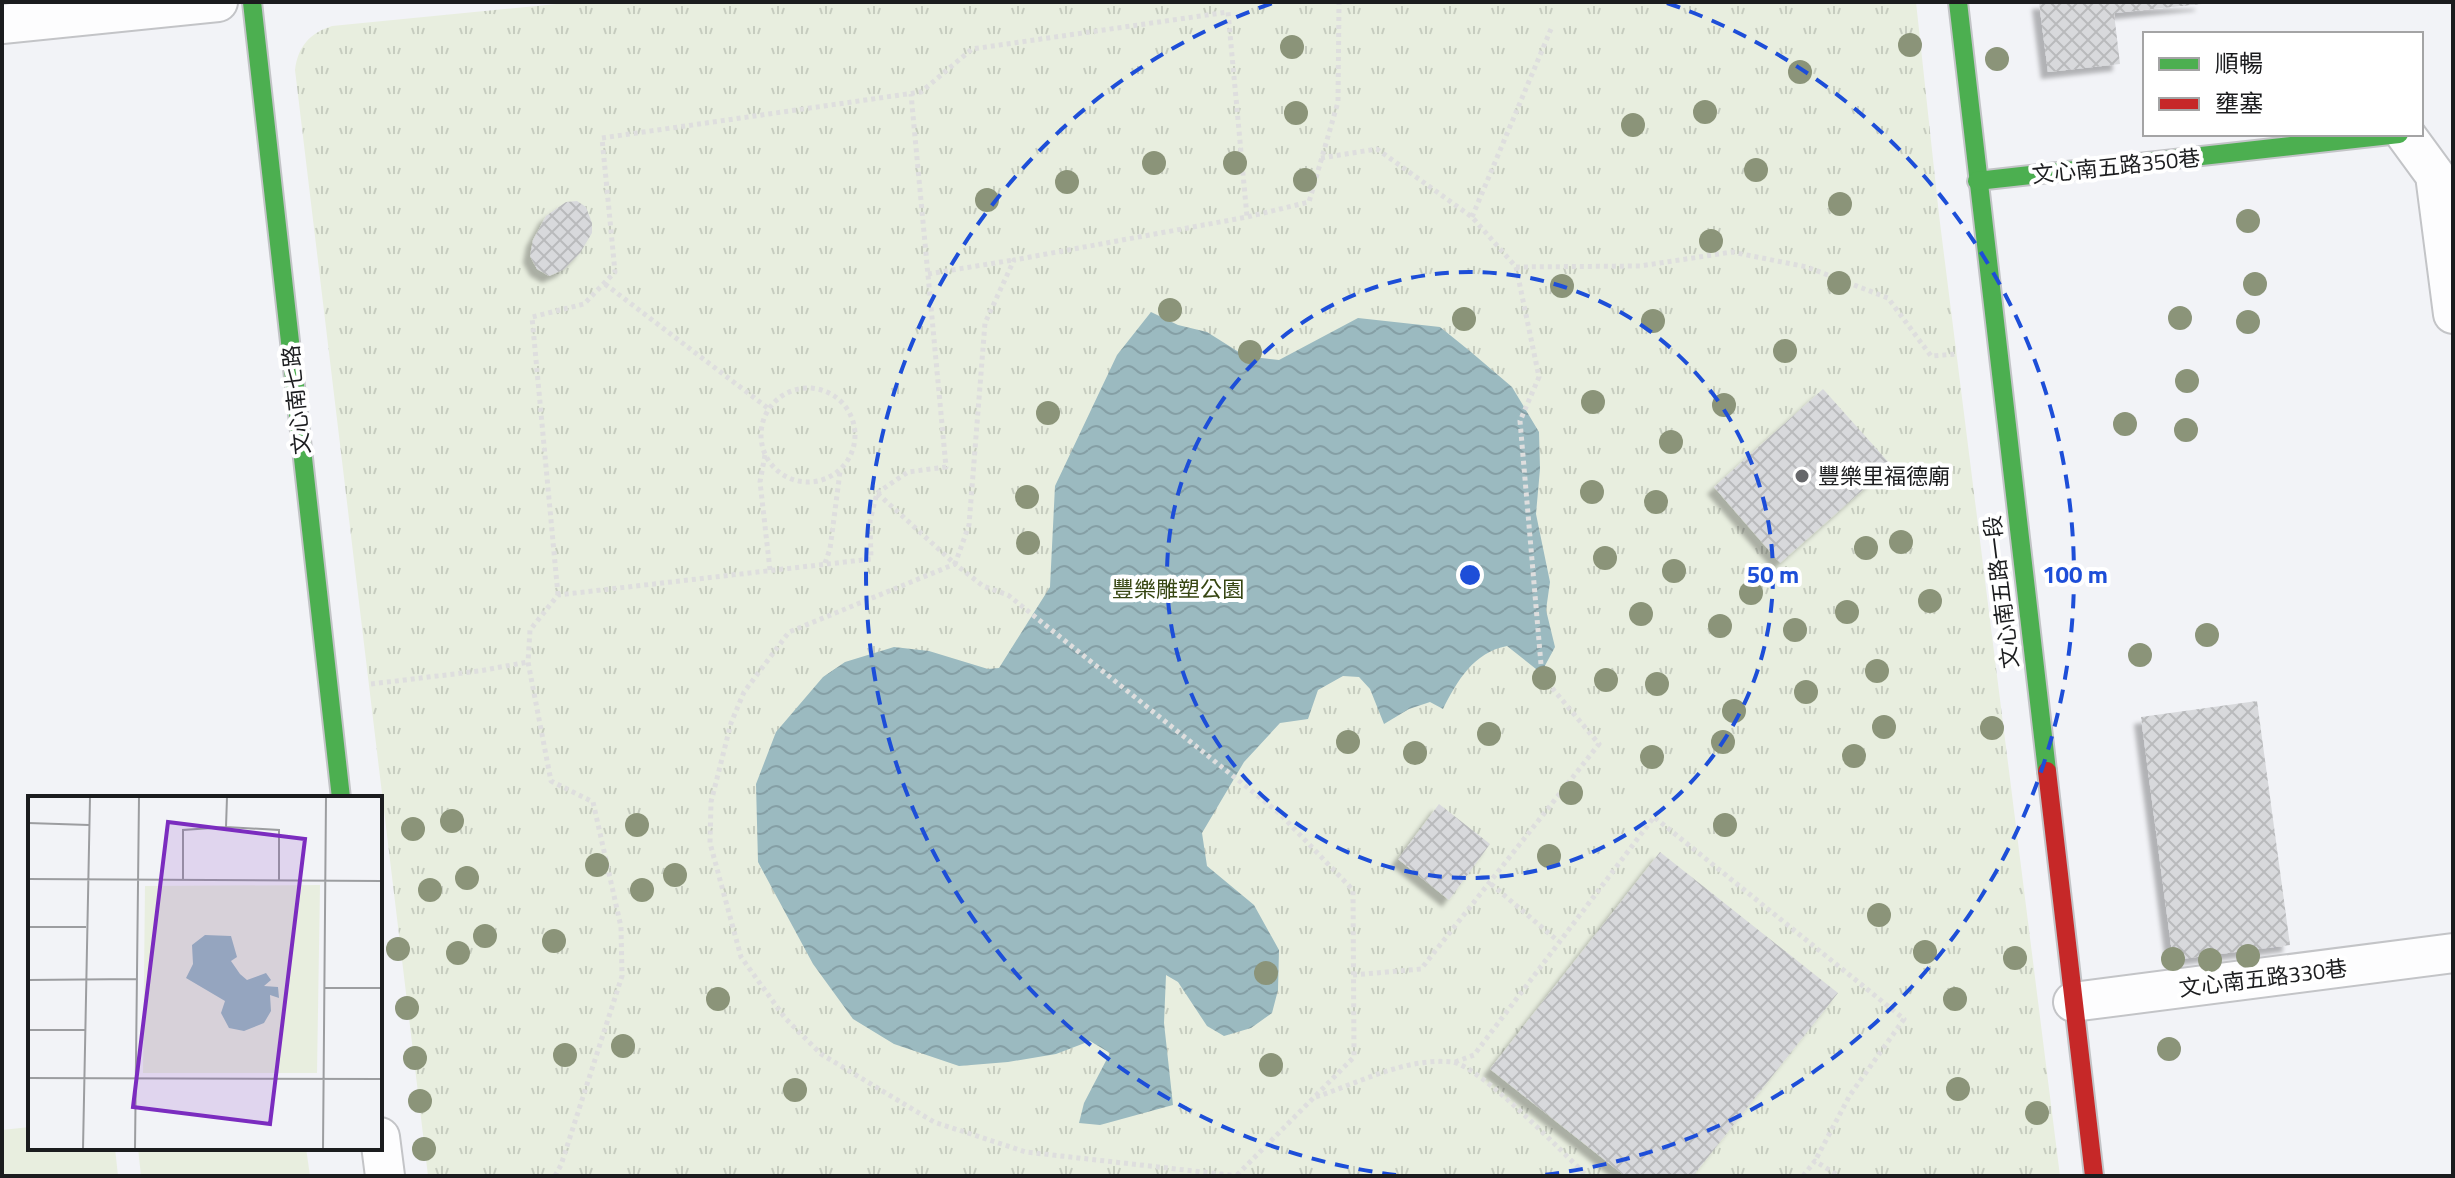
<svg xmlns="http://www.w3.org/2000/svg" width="2455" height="1178" font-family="'Titillium Web','Noto Sans TC',sans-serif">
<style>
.green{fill:#e8eedf}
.park{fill:url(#park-tufts)}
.water{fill:url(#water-waves)}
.building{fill:url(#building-cross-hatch);filter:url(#shadow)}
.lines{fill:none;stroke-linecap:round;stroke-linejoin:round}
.street-casing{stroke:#c3c4c7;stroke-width:42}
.fast-casing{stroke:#c3c4c7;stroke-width:22}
.jam-casing{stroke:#c3c4c7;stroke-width:22}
.path{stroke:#dedede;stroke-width:5;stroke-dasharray:4 4;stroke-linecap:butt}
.street{stroke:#fdfdfe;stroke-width:38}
.fast{stroke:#4caf50;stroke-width:18}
.jam{stroke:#c62828;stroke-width:18}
.tree{fill:#8b9479}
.ring{fill:none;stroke:#1d4ed8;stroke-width:4;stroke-dasharray:14 10}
.poi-dot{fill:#66676a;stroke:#fff;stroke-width:3}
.labels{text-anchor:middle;stroke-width:8;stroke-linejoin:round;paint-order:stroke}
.street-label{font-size:22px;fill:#1b1c1e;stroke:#fff}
.poi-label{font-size:22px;fill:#1b1c1e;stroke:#fff;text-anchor:start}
.park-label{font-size:22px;fill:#374612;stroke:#fff}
.inset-road{fill:none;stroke:#9c9da0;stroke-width:2}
.view{fill:#7b2cbf;fill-opacity:0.15;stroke:#7b2cbf;stroke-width:4}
.inset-edge{fill:none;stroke:#1b1c1e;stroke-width:4}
.centre{fill:#1d4ed8;stroke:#fff;stroke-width:4}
.ring-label{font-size:24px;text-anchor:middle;font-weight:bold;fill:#1d4ed8;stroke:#fff;stroke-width:8;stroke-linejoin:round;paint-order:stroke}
</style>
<defs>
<pattern id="park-tufts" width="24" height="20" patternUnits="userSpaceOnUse" patternTransform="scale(2)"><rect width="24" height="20" fill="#e8eedf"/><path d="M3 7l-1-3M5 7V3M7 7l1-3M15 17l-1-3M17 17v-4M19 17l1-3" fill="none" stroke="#c6ccbf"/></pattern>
<pattern id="water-waves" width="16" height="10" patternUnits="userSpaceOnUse" patternTransform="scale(2)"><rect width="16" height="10" fill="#9bbac0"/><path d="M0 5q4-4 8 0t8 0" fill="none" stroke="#859fa5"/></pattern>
<pattern id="building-cross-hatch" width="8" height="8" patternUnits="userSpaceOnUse" patternTransform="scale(2)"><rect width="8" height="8" fill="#d8d9dc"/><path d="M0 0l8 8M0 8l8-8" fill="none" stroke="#b9babc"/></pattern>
<filter id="shadow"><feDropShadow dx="-7" dy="7" stdDeviation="2" flood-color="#0004"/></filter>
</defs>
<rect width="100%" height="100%" fill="#f2f3f7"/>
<g class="green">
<polygon points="30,1127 30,1148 115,1148 118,1176 2,1176 2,1130"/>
<polygon points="138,1148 306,1148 310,1176 141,1176"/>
</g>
<path class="park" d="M577 2H1916L1939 215 2060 1176H428L295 70C298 46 310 33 332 26Z"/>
<path class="water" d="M1151 312 1178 325 1207 332 1245 356 1279 360 1358 318 1440 327 1471 352 1512 387 1539 432 1540 469 1536 514 1550 582 1546 610 1555 647 1541 673 1507 646C1474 652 1457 681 1443 709L1430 702 1409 709 1384 724 1370 689 1359 677 1343 676 1318 690 1308 719 1280 723 1244 762 1202 833 1207 866 1254 905 1279 950 1278 990 1272 1013 1251 1028 1224 1036 1207 1026 1178 982 1166 975 1164 1023 1173 1105 1100 1125 1079 1123 1084 1103 1110 1053 1090 1041 1056 1054 1008 1062 959 1066 894 1044 853 1019 813 964 758 862 756 784 776 732 823 677 845 662 894 647 929 651 988 669 999 668 1050 587 1055 486 1117 355Z"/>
<g class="building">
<polygon points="2039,2 2202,2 2202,4 2114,13 2120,64 2048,72"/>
<polygon points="577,201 586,207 592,223 592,233 580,253 563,270 549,276 537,269 530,256 533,240 546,216 566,202"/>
<polygon points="1823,389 1891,465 1780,563 1714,487"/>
<polygon points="2257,701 2290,945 2173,960 2141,717"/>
<polygon points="1439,804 1490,844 1449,900 1398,859"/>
<polygon points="1660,852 1838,993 1693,1176 1625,1176 1490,1069"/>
</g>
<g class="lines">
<defs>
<g id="street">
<polyline points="2,24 218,2"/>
<polyline points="2405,134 2435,175 2453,314"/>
<polyline points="2073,1002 2453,953"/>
<polyline points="380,1137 385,1176"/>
</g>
<g id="fast">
<polyline points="252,2 341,798"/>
<polyline points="1958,2 2047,771"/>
<polyline points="1977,181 2399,134"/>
</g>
<polyline id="jam" points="2047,771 2094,1176"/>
</defs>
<use href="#street" class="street-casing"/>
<use href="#fast" class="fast-casing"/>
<use href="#jam" class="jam-casing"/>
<g class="path">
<polyline points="1321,158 1377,149 1472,217 1516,267 1640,266 1732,252 1807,267 1888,298 1931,356 1957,354"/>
<polyline points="1472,217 1551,29"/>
<polyline points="928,274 1013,260"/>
<polyline points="605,284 769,409"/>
<circle cx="808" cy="435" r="47"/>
<polyline points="765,455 760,482 770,570"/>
<polyline points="877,493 908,472 946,467 911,94"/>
<polyline points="825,563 830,549 840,472"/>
<polyline points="558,595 532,317 584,304 615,272 602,138 921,92 972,49 1228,12 1247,217"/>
<polyline points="371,684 479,671 528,662"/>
<polyline points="1491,884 1558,941"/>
<polyline points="1353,975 1421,969 1599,744 1542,676 1520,421 1539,377 1516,267"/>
<polyline points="1455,1062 1474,1055 1654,817 1904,1019 1850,1095 1815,1161"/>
<path d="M1316 1097C1358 1083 1407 1057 1452 1062 1479 1065 1563 1153 1587 1176"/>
<polyline points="1237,1175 1354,1057 1353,890 1279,813 1008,595 983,586 955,564 789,632 744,692 731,723 711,802 710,843 741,957 785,1018 821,1054 934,1122 1026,1152 1238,1176"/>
<polyline points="555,1176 561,1165 622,976 621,927 593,802 551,781 528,662 530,630 558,595 871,559 870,521 877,493 955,564 969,525 985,323 1014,260 1247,217 1309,202 1338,102 1339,2"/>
<polyline points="1803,1176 1815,1161 1839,1176"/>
</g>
<use href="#street" class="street"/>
<use href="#fast" class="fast"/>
<use href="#jam" class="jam"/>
</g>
<g class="tree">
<circle cx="1910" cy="45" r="12"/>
<circle cx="1292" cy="47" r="12"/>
<circle cx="1997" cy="59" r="12"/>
<circle cx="1800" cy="72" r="12"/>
<circle cx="1705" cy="112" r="12"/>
<circle cx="1296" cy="113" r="12"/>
<circle cx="1633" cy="125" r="12"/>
<circle cx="1154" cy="163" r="12"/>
<circle cx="1235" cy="163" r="12"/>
<circle cx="1756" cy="170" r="12"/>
<circle cx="1305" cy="180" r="12"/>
<circle cx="1067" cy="182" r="12"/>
<circle cx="987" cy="200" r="12"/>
<circle cx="1840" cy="204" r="12"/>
<circle cx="2248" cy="221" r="12"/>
<circle cx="1711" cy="241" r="12"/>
<circle cx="1839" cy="283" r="12"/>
<circle cx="2255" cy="284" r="12"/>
<circle cx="1562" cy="286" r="12"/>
<circle cx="1170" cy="310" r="12"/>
<circle cx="2180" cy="318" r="12"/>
<circle cx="1464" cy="319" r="12"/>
<circle cx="1653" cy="321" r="12"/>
<circle cx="2248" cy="322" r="12"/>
<circle cx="1785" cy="351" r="12"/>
<circle cx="1250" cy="352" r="12"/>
<circle cx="2187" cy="381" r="12"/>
<circle cx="1593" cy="402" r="12"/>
<circle cx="1724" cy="405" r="12"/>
<circle cx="1048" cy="413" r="12"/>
<circle cx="2125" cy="424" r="12"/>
<circle cx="2186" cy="430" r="12"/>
<circle cx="1671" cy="442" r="12"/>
<circle cx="1592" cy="492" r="12"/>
<circle cx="1027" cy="497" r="12"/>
<circle cx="1656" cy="502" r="12"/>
<circle cx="1901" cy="542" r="12"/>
<circle cx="1028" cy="543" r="12"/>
<circle cx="1866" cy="548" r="12"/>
<circle cx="1605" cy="558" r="12"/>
<circle cx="1674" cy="571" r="12"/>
<circle cx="1751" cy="593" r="12"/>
<circle cx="1930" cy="601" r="12"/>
<circle cx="1847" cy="612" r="12"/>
<circle cx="1641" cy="614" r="12"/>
<circle cx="1720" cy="626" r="12"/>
<circle cx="1795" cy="630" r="12"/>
<circle cx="2207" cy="635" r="12"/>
<circle cx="2140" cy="655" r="12"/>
<circle cx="1877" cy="671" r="12"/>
<circle cx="1544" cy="678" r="12"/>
<circle cx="1606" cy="680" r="12"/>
<circle cx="1657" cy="684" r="12"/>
<circle cx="1806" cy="692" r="12"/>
<circle cx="1734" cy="711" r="12"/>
<circle cx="1884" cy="727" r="12"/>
<circle cx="1992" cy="728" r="12"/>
<circle cx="1489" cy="734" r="12"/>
<circle cx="1348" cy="742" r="12"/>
<circle cx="1723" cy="742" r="12"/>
<circle cx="1415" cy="753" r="12"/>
<circle cx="1854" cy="756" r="12"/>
<circle cx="1652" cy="757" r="12"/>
<circle cx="1571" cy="793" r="12"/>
<circle cx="452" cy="821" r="12"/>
<circle cx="637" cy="825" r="12"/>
<circle cx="1725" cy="825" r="12"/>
<circle cx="413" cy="829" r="12"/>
<circle cx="1549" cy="856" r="12"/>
<circle cx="597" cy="865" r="12"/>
<circle cx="675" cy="875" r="12"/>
<circle cx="467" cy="878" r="12"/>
<circle cx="430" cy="890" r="12"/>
<circle cx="642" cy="890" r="12"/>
<circle cx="1879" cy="915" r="12"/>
<circle cx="485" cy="936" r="12"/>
<circle cx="554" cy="941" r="12"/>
<circle cx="398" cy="949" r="12"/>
<circle cx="1925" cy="952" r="12"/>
<circle cx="458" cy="953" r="12"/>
<circle cx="2248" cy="956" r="12"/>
<circle cx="2015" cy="958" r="12"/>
<circle cx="2173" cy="959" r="12"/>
<circle cx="2210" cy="960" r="12"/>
<circle cx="1266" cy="973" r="12"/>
<circle cx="718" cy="999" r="12"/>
<circle cx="1955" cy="999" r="12"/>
<circle cx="407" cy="1008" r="12"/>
<circle cx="623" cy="1046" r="12"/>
<circle cx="2169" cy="1049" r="12"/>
<circle cx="565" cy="1055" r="12"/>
<circle cx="415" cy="1058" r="12"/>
<circle cx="1271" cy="1065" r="12"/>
<circle cx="1958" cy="1089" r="12"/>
<circle cx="795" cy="1090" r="12"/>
<circle cx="420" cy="1101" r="12"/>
<circle cx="2037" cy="1113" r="12"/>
<circle cx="424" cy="1149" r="12"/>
</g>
<g class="ring">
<circle cx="1470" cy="575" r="303"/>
<path d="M1396 1175A605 605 0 0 1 1273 3M1667 3A605 605 0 0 1 1544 1175"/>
</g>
<circle class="poi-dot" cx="1802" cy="476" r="8"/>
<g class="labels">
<g class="street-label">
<text transform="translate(2116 166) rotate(-6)" y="8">文心南五路350巷</text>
<text transform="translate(296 400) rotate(-96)" y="8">文心南七路</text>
<text transform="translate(2001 592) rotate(-97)" y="8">文心南五路一段</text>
<text transform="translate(2263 978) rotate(-7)" y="8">文心南五路330巷</text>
</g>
<g class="poi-label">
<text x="1818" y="484">豐樂里福德廟</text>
</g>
<g class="park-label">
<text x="1178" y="597">豐樂雕塑公園</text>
</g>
</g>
<g transform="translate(28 796)">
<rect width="354" height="354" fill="#f2f3f7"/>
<path d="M292 89 289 277H115L117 90Z" fill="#e8eedf"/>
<path d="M177 139 203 140 209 161 203 165 212 178 219 184 238 177 243 184 236 190 250 191 251 202 242 199 243 215 236 227 216 235 201 232 193 217 197 205 158 182 165 168 164 149Z" fill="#9bbac0"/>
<path class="inset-road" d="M0 27 61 29M198 31 199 1M0 83 354 85M155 84V34L198 31 251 34V85M0 131H58M0 184 109 183M296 192H354M0 234H58M0 282 354 283M55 353 62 1M107 353 111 1M295 353 298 1"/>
<path class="view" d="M140 26 277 43 242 328 105 311Z"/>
<rect width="354" height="354" class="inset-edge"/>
</g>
<circle cx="1470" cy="575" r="12" class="centre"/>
<g class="ring-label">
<text x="1773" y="583">50 m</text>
<text x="2075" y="583">100 m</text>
</g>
<rect width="2455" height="1178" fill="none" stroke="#1b1c1e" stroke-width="8"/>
<rect x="2143" y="32" width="280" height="104" fill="#ffffff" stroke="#a4a4a5" stroke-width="2"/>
<rect x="2159" y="58" width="40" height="12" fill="#4caf50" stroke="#a4a4a5" stroke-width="2"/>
<text x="2215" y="72" font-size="24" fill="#1b1c1e">順暢</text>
<rect x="2159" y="98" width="40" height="12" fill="#c62828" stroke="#a4a4a5" stroke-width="2"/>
<text x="2215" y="112" font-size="24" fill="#1b1c1e">壅塞</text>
</svg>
